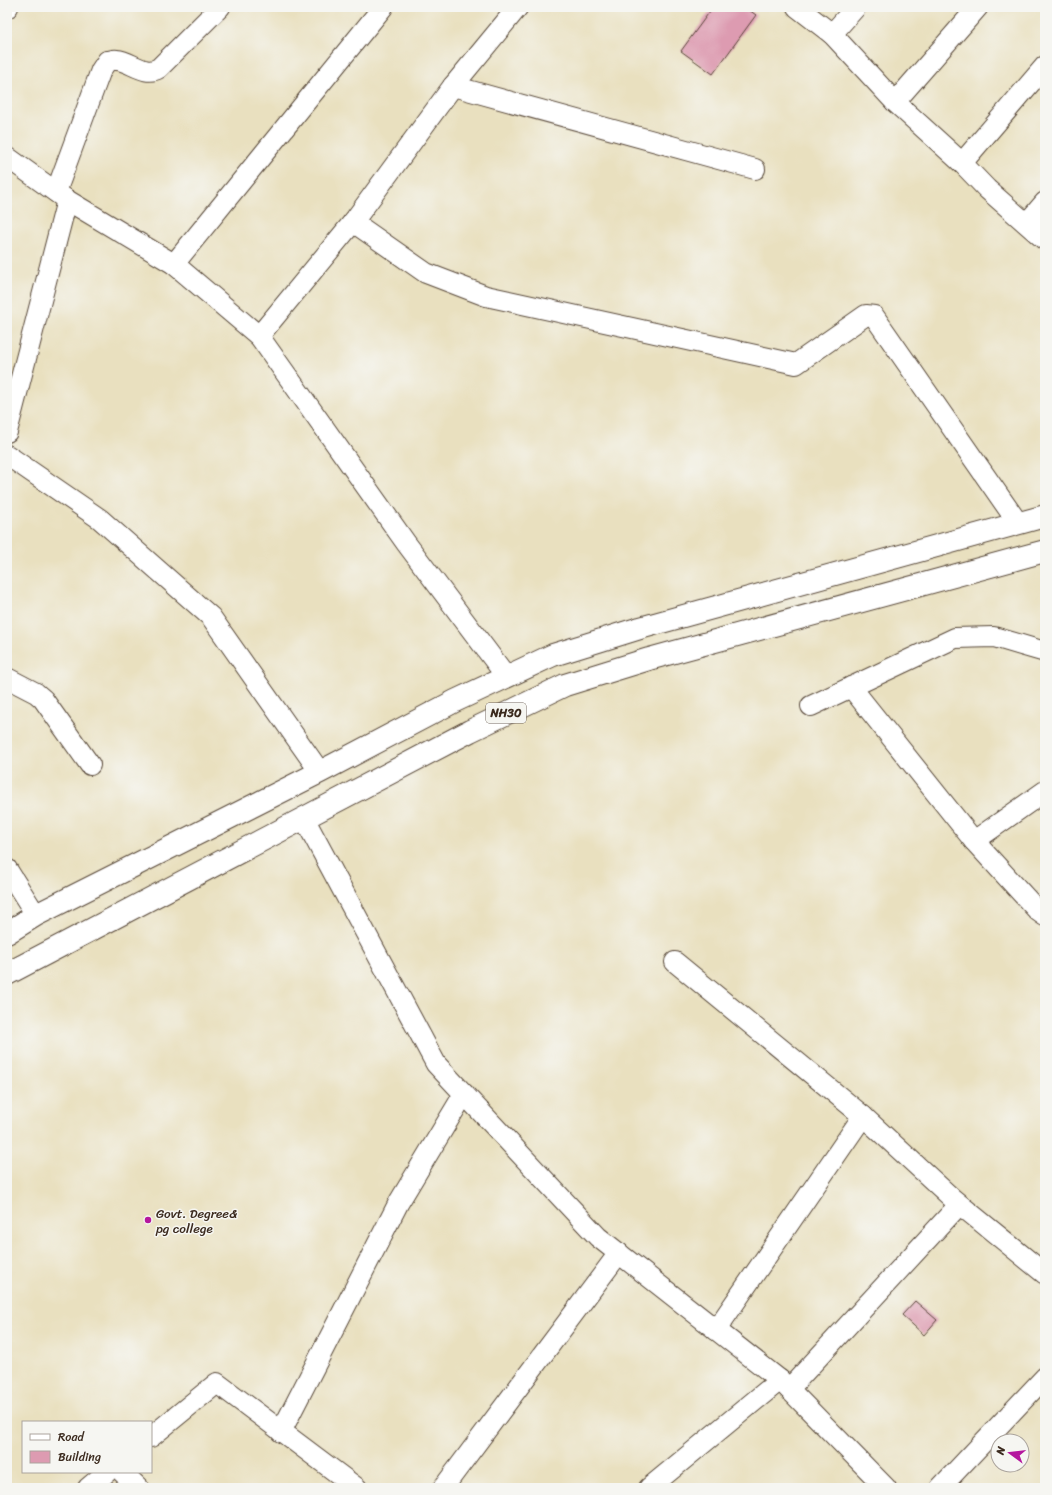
<svg xmlns="http://www.w3.org/2000/svg" width="1052" height="1495" font-family="Sriracha,sans-serif">
<style>
.building{fill:#dd9bb1}
.lines{fill:none;stroke-linecap:round;stroke-linejoin:round}
.street-casing{stroke:#554536;stroke-width:22}
.highway-casing{stroke:#554536;stroke-width:24}
.street{stroke:#fff;stroke-width:20}
.highway{stroke:#fff;stroke-width:22}
.poi-dot{fill:#b5179e;stroke:#f6f6f2;stroke-width:1.5}
.labels{text-anchor:middle;stroke-width:3;stroke-linejoin:round;paint-order:stroke}
.shield{fill:#f6f6f2;stroke:#73675e;stroke-width:1}
.shield-label{font-size:12px;font-weight:bold;fill:#3b2a1e}
.poi-label{font-size:13px;fill:#3b2a1e;stroke:#f6f6f2;text-anchor:start}
</style>
<rect width="100%" height="100%" fill="#f6f6f2"/>
<filter id="ink" filterUnits="userSpaceOnUse"><feTurbulence type="fractalNoise" baseFrequency=".025" numOctaves="2"/><feDisplacementMap in="SourceGraphic" scale="8" xChannelSelector="R" yChannelSelector="G"/><feConvolveMatrix kernelMatrix="1 2 1 2 8 2 1 2 1" color-interpolation-filters="sRGB"/></filter>
<filter id="wash" filterUnits="userSpaceOnUse"><feTurbulence type="fractalNoise" baseFrequency=".012" numOctaves="4" result="noise"/><feDisplacementMap in="SourceGraphic" scale="16" xChannelSelector="R" yChannelSelector="G"/><feGaussianBlur stdDeviation="0.9" result="paint"/><feColorMatrix in="noise" values="0 0 0 0 0 0 0 0 0 0 0 0 0 0 0 0 0 1.4 0 .05"/><feComposite in="paint" operator="in"/></filter>
<g filter="url(#wash)">
<rect width="100%" height="100%" fill="#e9e0bf"/>
<g id="blocks">
<g class="building">
<polygon points="713,7 745,7 756,15 713,74 681,51"/>
<polygon points="915,1301 937,1320 924,1335 902,1315"/>
</g>
</g>
</g>
<g filter="url(#ink)">
<use href="#blocks" fill-opacity="0" stroke="#554536" stroke-width="1"/>
<g class="lines">
<defs>
<g id="street">
<polyline points="797,7 832,34 895,102 962,163 987,189 1045,240"/>
<polyline points="7,8 8,7"/>
<polyline points="832,34 856,7"/>
<polyline points="453,86 755,169"/>
<polyline points="895,102 978,7"/>
<polyline points="7,157 67,200 174,264 259,336 406,543 506,676"/>
<polyline points="962,163 1045,66"/>
<path d="M56 192 101 70 107 61C110 61 114 59 117 60 131 61 145 77 159 68L220 7"/>
<polyline points="353,222 426,273 486,296 796,364 866,315 874,316 1018,523"/>
<polyline points="1027,223 1045,202"/>
<polyline points="174,264 383,7"/>
<polyline points="259,336 353,222 453,86 518,7"/>
<polyline points="7,432 67,200"/>
<polyline points="7,455 100,519 211,617 320,772"/>
<polyline points="7,678 36,693 43,699 90,765"/>
<polyline points="851,687 974,841 1038,911 1045,916"/>
<polyline points="811,706 955,638 994,637 1045,652"/>
<polyline points="304,818 436,1064 598,1237 780,1380 649,1488"/>
<polyline points="974,841 1045,791"/>
<polyline points="7,869 36,915"/>
<polyline points="675,962 863,1116"/>
<polyline points="716,1330 863,1116 953,1199 1045,1274"/>
<polyline points="780,1380 886,1488"/>
<polyline points="789,1389 959,1205"/>
<polyline points="281,1432 399,1202 464,1094"/>
<polyline points="151,1437 217,1383 357,1488"/>
<polyline points="122,1472 139,1488"/>
<polyline points="88,1488 107,1472"/>
<polyline points="443,1488 619,1253"/>
<polyline points="940,1488 1045,1377"/>
</g>
<g id="highway">
<polyline points="7,933 36,915 320,772 455,701 553,655 640,628 1045,516"/>
<polyline points="7,974 470,731 565,685 649,659 1045,551"/>
</g>
</defs>
<use href="#street" class="street-casing"/>
<use href="#highway" class="highway-casing"/>
<use href="#street" class="street"/>
<use href="#highway" class="highway"/>
</g>
</g>
<circle class="poi-dot" cx="148" cy="1220" r="4"/>
<g class="labels">
<rect class="shield" x="486" y="703" width="40" height="20" rx="3"/>
<g class="shield-label">
<text x="506" y="717">NH30</text>
</g>
<g class="poi-label">
<text x="156" y="1218">Govt. Degree&amp;<tspan x="156" dy="15">pg college</tspan></text>
</g>
</g>
<rect width="1052" height="1495" fill="none" stroke="#f6f6f2" stroke-width="24"/>
<rect x="22" y="1421" width="130" height="52" fill="#f6f6f2" stroke="#aba49d"/>
<rect x="30" y="1434" width="20" height="6" fill="#ffffff" stroke="#aba49d"/>
<text x="58" y="1441" font-size="12" fill="#3b2a1e">Road</text>
<rect x="30" y="1451" width="20" height="12" fill="#dd9bb1" stroke="#aba49d"/>
<text x="58" y="1461" font-size="12" fill="#3b2a1e">Building</text>
<g transform="translate(1010 1453) rotate(285)"><circle r="19" fill="#f6f6f2" stroke="#aba49d"/>
<path d="M0-3L7 15L0 10L-7 15Z" fill="#b5179e"/>
<text y="-6" font-size="11" font-weight="bold" text-anchor="middle" fill="#3b2a1e">N</text>
</g>
</svg>
